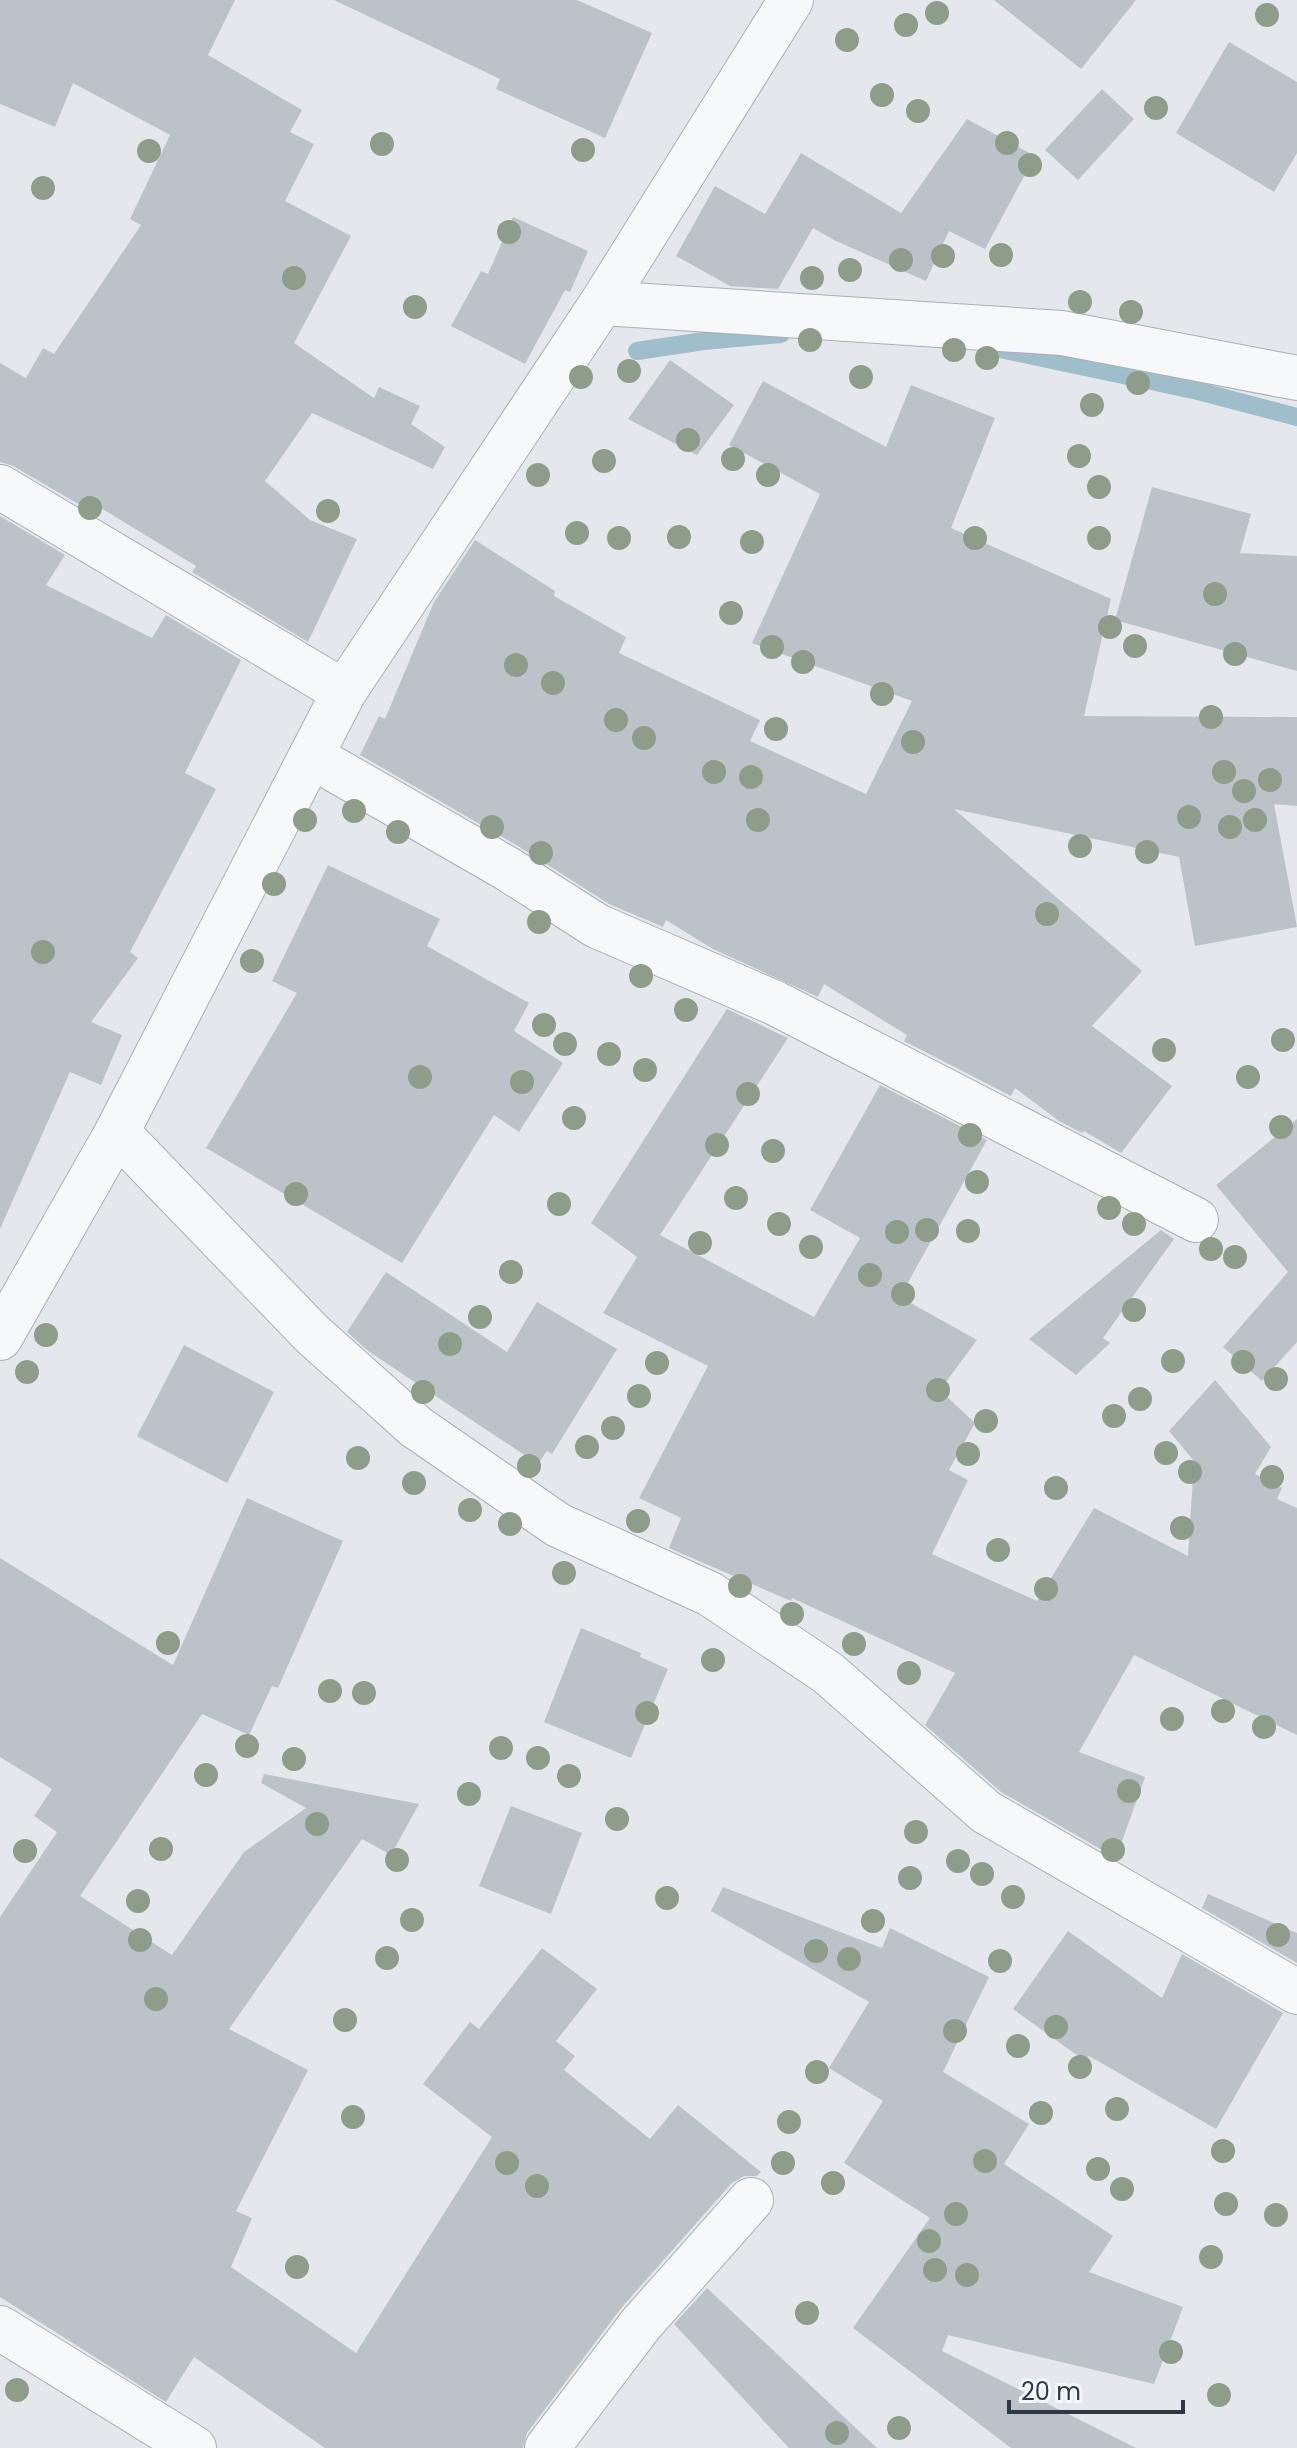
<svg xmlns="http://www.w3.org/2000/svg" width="1297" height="2448" font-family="Poppins,sans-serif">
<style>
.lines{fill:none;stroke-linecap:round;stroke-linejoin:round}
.stream{stroke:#a0bdcb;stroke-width:18}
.building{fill:#bbc3c9}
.minor-casing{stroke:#a9b0b6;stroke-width:46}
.minor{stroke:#f7f8fa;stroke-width:44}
.tree{fill:#8e9d8a}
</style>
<rect width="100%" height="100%" fill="#e4e8ec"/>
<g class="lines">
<g class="stream">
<polyline points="986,346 1198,391 1297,417"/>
<polyline points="637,351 704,341 781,334"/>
</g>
</g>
<g class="building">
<polygon points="0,0 235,0 208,55 302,110 290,132 314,144 285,201 351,236 294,343 374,398 379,387 420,406 411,424 445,447 433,469 312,413 265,481 310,520 357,539 308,642 192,572 196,566 96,505 92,512 13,466 0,462 0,363 26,378 43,348 54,354 141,225 130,219 170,135 73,83 55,127 0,104"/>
<polygon points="334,0 577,0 652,33 605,138 496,89 500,79"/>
<polygon points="994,0 1136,0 1081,69"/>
<polygon points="1229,42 1297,82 1297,153 1274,192 1176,133"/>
<polygon points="1102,89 1134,119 1078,180 1045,150"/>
<polygon points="967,119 1035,156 985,249 949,231 926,281 834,240 813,228 778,289 730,286 676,256 715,186 765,214 801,153 901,213"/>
<polygon points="513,217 588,251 570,292 565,290 525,364 451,326 481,271 488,274"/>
<polygon points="670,360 734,405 697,455 628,419"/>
<polygon points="763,381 886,447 911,385 995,418 951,528 1111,599 1084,716 1297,717 1297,806 1274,804 1297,927 1195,946 1179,857 954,809 1142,971 1092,1026 1172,1086 1121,1153 1084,1131 1082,1133 1059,1121 1015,1088 1011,1096 904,1041 907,1035 824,984 818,997 713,949 666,920 663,927 609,904 518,846 360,755 379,716 385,719 434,602 475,540 555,591 554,596 626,637 619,653 760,720 750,741 866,794 912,701 752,643 820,494 729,445"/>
<polygon points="1152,487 1251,514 1240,553 1297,556 1297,671 1115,620"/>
<polygon points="0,516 65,555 46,585 152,638 166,615 241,660 185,773 216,789 130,952 138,958 91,1022 122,1035 101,1085 70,1072 0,1229"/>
<polygon points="328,865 440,919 427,946 529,1003 514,1031 563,1063 519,1132 494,1115 402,1263 206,1148 297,993 272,981"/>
<polygon points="727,1009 788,1038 660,1235 814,1317 860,1238 810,1210 880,1085 987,1140 900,1297 977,1340 940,1390 975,1423 949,1470 968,1480 932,1554 1037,1601 1094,1508 1188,1556 1194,1461 1169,1431 1215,1380 1271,1447 1255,1474 1282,1488 1277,1499 1297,1508 1297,1735 1134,1655 1079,1752 1145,1777 1116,1858 1001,1792 925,1725 955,1673 792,1598 791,1601 669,1548 681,1518 639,1498 708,1366 603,1313 637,1257 591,1223"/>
<polygon points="1297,1119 1297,1342 1262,1381 1223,1347 1288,1272 1216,1185"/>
<polygon points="1161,1230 1174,1239 1103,1338 1110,1343 1076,1375 1029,1339"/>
<polygon points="386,1272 507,1352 537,1302 617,1349 552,1454 547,1451 538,1464 368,1351 347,1332"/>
<polygon points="184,1345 274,1392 227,1483 137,1436"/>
<polygon points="247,1498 343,1541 278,1688 272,1686 249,1735 202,1714 80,1896 172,1955 244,1852 306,1808 261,1783 264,1774 419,1804 391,1855 362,1839 229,2029 308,2070 236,2211 252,2218 231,2267 356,2353 492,2137 423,2084 470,2022 479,2029 542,1948 597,1989 556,2041 575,2056 564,2070 650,2139 678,2105 761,2172 757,2176 744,2176 732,2183 622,2307 527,2433 523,2448 325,2448 194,2357 166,2402 0,2297 0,1917 57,1832 34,1816 52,1789 0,1757 0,1558 173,1665"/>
<polygon points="581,1628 641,1653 640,1657 668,1669 631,1758 544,1722"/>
<polygon points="511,1806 582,1833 551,1914 479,1886"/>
<polygon points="723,1887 882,1948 890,1928 989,1977 943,2072 1029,2124 1004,2164 1113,2236 1089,2272 1183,2307 1154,2384 948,2335 942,2351 1136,2448 1011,2448 853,2328 930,2218 844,2163 883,2101 829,2068 869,2002 711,1911"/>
<polygon points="1208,1894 1297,1933 1297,1963 1202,1908"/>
<polygon points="1068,1931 1162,1998 1182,1954 1283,2013 1216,2129 1089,2056 1085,2061 1013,2009"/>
<polygon points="707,2288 877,2448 789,2448 674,2324"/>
</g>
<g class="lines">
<defs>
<g id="minor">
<polyline points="602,303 1062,333 1297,378"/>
<polyline points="0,487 344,692"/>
<polyline points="311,756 506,868 597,926 775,1003 1196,1220"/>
<polyline points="117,1132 312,1334 416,1427 558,1525 710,1594 828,1673 986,1812 1297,1992"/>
<polyline points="0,1338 117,1132 344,692 602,303 791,0"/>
<polyline points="0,2328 194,2448"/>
<polyline points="547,2448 641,2324 751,2200"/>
</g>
</defs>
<use href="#minor" class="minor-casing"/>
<use href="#minor" class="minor"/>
</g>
<g class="tree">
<circle cx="937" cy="13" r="12"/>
<circle cx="1267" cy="15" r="12"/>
<circle cx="906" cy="25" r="12"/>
<circle cx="847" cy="40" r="12"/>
<circle cx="882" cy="95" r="12"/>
<circle cx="1156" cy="108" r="12"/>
<circle cx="918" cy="111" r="12"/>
<circle cx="1007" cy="143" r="12"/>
<circle cx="382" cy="144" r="12"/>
<circle cx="583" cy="150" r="12"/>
<circle cx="149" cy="151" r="12"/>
<circle cx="1030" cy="165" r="12"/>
<circle cx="43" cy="188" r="12"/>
<circle cx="509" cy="232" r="12"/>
<circle cx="1001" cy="255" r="12"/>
<circle cx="943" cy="256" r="12"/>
<circle cx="901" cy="260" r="12"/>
<circle cx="850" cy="270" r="12"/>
<circle cx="294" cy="278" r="12"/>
<circle cx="812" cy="278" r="12"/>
<circle cx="1080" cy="302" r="12"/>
<circle cx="415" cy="307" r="12"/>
<circle cx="1131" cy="312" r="12"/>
<circle cx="810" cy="340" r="12"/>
<circle cx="954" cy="350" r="12"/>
<circle cx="987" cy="358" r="12"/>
<circle cx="629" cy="371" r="12"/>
<circle cx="581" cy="377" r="12"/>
<circle cx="861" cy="377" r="12"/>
<circle cx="1138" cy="383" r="12"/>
<circle cx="1092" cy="405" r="12"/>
<circle cx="688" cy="440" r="12"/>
<circle cx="1079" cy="456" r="12"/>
<circle cx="733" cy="459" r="12"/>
<circle cx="604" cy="461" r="12"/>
<circle cx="538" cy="475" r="12"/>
<circle cx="768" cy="475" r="12"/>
<circle cx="1099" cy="487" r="12"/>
<circle cx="90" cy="508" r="12"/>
<circle cx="328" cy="511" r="12"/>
<circle cx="577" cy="533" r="12"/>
<circle cx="679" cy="537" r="12"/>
<circle cx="619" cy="538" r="12"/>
<circle cx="975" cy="538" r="12"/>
<circle cx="1099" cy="538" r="12"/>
<circle cx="752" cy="542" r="12"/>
<circle cx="1215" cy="594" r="12"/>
<circle cx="731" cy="613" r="12"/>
<circle cx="1110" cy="627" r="12"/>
<circle cx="1135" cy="646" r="12"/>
<circle cx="772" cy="647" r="12"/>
<circle cx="1235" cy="654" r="12"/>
<circle cx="803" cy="662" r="12"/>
<circle cx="516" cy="665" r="12"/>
<circle cx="553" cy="683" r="12"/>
<circle cx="882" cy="694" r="12"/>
<circle cx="1211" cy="717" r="12"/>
<circle cx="616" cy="720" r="12"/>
<circle cx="776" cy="729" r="12"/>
<circle cx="644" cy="738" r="12"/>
<circle cx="913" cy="742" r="12"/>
<circle cx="714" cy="772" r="12"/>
<circle cx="1224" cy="772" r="12"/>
<circle cx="751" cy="777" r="12"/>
<circle cx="1270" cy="780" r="12"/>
<circle cx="1244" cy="791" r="12"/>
<circle cx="354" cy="811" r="12"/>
<circle cx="1189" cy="817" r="12"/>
<circle cx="305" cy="820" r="12"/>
<circle cx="758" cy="820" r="12"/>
<circle cx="1255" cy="820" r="12"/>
<circle cx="492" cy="827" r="12"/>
<circle cx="1230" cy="827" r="12"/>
<circle cx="398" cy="832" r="12"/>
<circle cx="1080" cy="846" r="12"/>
<circle cx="1147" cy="852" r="12"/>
<circle cx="541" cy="853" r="12"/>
<circle cx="274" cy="884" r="12"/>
<circle cx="1047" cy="914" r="12"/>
<circle cx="539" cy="922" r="12"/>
<circle cx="43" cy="952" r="12"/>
<circle cx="252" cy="961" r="12"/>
<circle cx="641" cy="976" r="12"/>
<circle cx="686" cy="1010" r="12"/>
<circle cx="544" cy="1025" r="12"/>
<circle cx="1283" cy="1040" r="12"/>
<circle cx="565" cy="1044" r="12"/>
<circle cx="1164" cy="1050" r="12"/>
<circle cx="609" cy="1054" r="12"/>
<circle cx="645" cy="1070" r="12"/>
<circle cx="420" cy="1077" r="12"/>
<circle cx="1248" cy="1077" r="12"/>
<circle cx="522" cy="1082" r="12"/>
<circle cx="748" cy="1094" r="12"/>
<circle cx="574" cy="1118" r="12"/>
<circle cx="1281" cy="1127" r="12"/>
<circle cx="970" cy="1135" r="12"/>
<circle cx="717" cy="1145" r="12"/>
<circle cx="773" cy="1151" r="12"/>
<circle cx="977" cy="1182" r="12"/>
<circle cx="296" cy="1194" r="12"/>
<circle cx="736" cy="1198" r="12"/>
<circle cx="559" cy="1204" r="12"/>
<circle cx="1109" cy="1208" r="12"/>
<circle cx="779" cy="1224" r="12"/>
<circle cx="1134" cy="1224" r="12"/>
<circle cx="927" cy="1230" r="12"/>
<circle cx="968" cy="1231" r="12"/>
<circle cx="897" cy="1232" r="12"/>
<circle cx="700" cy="1243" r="12"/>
<circle cx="811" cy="1247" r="12"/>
<circle cx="1211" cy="1249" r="12"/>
<circle cx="1235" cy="1257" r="12"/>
<circle cx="511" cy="1272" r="12"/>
<circle cx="870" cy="1275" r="12"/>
<circle cx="903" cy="1294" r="12"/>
<circle cx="1134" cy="1310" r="12"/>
<circle cx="480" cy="1317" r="12"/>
<circle cx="46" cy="1335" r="12"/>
<circle cx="450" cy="1344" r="12"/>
<circle cx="1173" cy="1361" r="12"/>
<circle cx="1243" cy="1362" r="12"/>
<circle cx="657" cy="1363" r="12"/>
<circle cx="27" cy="1372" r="12"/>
<circle cx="1276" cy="1379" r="12"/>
<circle cx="938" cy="1390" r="12"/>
<circle cx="423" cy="1392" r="12"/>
<circle cx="639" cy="1396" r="12"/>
<circle cx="1140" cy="1399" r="12"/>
<circle cx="1114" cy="1416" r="12"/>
<circle cx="986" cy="1421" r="12"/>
<circle cx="613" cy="1428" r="12"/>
<circle cx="587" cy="1447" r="12"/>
<circle cx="1166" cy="1453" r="12"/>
<circle cx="968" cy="1454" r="12"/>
<circle cx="358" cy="1458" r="12"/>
<circle cx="529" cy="1466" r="12"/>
<circle cx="1190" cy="1472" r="12"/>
<circle cx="1272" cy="1477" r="12"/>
<circle cx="414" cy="1483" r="12"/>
<circle cx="1056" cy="1488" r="12"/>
<circle cx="470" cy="1510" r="12"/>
<circle cx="638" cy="1521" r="12"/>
<circle cx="510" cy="1524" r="12"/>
<circle cx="1182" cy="1528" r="12"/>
<circle cx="998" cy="1550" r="12"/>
<circle cx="564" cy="1573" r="12"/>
<circle cx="740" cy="1586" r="12"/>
<circle cx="1046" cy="1589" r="12"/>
<circle cx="792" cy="1614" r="12"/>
<circle cx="168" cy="1643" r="12"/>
<circle cx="854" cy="1644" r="12"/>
<circle cx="713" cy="1660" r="12"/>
<circle cx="909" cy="1673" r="12"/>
<circle cx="330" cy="1691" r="12"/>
<circle cx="364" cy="1693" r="12"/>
<circle cx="1223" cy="1711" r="12"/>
<circle cx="647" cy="1713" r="12"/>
<circle cx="1172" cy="1719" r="12"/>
<circle cx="1264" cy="1727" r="12"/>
<circle cx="247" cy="1746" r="12"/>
<circle cx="501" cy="1748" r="12"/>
<circle cx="538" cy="1758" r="12"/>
<circle cx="294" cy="1759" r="12"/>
<circle cx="206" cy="1775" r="12"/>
<circle cx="569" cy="1776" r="12"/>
<circle cx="1129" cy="1791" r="12"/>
<circle cx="469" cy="1794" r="12"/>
<circle cx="617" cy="1819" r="12"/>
<circle cx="317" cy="1824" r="12"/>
<circle cx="916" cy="1832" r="12"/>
<circle cx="161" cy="1849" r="12"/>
<circle cx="1113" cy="1850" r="12"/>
<circle cx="25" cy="1851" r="12"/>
<circle cx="397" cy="1860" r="12"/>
<circle cx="958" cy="1861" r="12"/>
<circle cx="982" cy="1874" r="12"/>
<circle cx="910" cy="1878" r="12"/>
<circle cx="1013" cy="1897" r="12"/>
<circle cx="667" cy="1898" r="12"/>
<circle cx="138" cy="1901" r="12"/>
<circle cx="412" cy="1920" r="12"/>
<circle cx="873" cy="1921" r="12"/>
<circle cx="1278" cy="1935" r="12"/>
<circle cx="140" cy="1940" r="12"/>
<circle cx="816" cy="1951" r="12"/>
<circle cx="387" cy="1958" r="12"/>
<circle cx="849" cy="1959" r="12"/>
<circle cx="1000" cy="1961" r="12"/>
<circle cx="156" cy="1999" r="12"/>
<circle cx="345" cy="2020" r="12"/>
<circle cx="1056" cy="2027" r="12"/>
<circle cx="955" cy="2031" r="12"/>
<circle cx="1018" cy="2046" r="12"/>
<circle cx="1080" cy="2067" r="12"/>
<circle cx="817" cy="2072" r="12"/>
<circle cx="1117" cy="2109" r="12"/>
<circle cx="1041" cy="2113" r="12"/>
<circle cx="353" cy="2117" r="12"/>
<circle cx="789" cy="2122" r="12"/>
<circle cx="1223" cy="2151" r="12"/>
<circle cx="985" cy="2161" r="12"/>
<circle cx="507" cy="2163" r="12"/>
<circle cx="783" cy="2163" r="12"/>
<circle cx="1098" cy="2169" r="12"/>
<circle cx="833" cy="2183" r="12"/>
<circle cx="537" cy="2186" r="12"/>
<circle cx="1122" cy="2189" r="12"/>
<circle cx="1226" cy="2204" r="12"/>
<circle cx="956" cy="2214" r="12"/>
<circle cx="1276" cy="2215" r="12"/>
<circle cx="929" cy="2241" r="12"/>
<circle cx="1211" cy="2257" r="12"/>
<circle cx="297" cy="2267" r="12"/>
<circle cx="935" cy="2270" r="12"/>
<circle cx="967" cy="2275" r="12"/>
<circle cx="807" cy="2313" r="12"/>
<circle cx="1171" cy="2352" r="12"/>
<circle cx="17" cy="2390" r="12"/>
<circle cx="1219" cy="2395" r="12"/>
<circle cx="899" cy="2428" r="12"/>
<circle cx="837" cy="2433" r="12"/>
</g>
<path d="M1009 2400v12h174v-12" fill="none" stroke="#2b3944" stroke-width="4"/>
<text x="1021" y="2400" font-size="24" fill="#2b3944" stroke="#f4f7f9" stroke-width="6" paint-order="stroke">20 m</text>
</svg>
